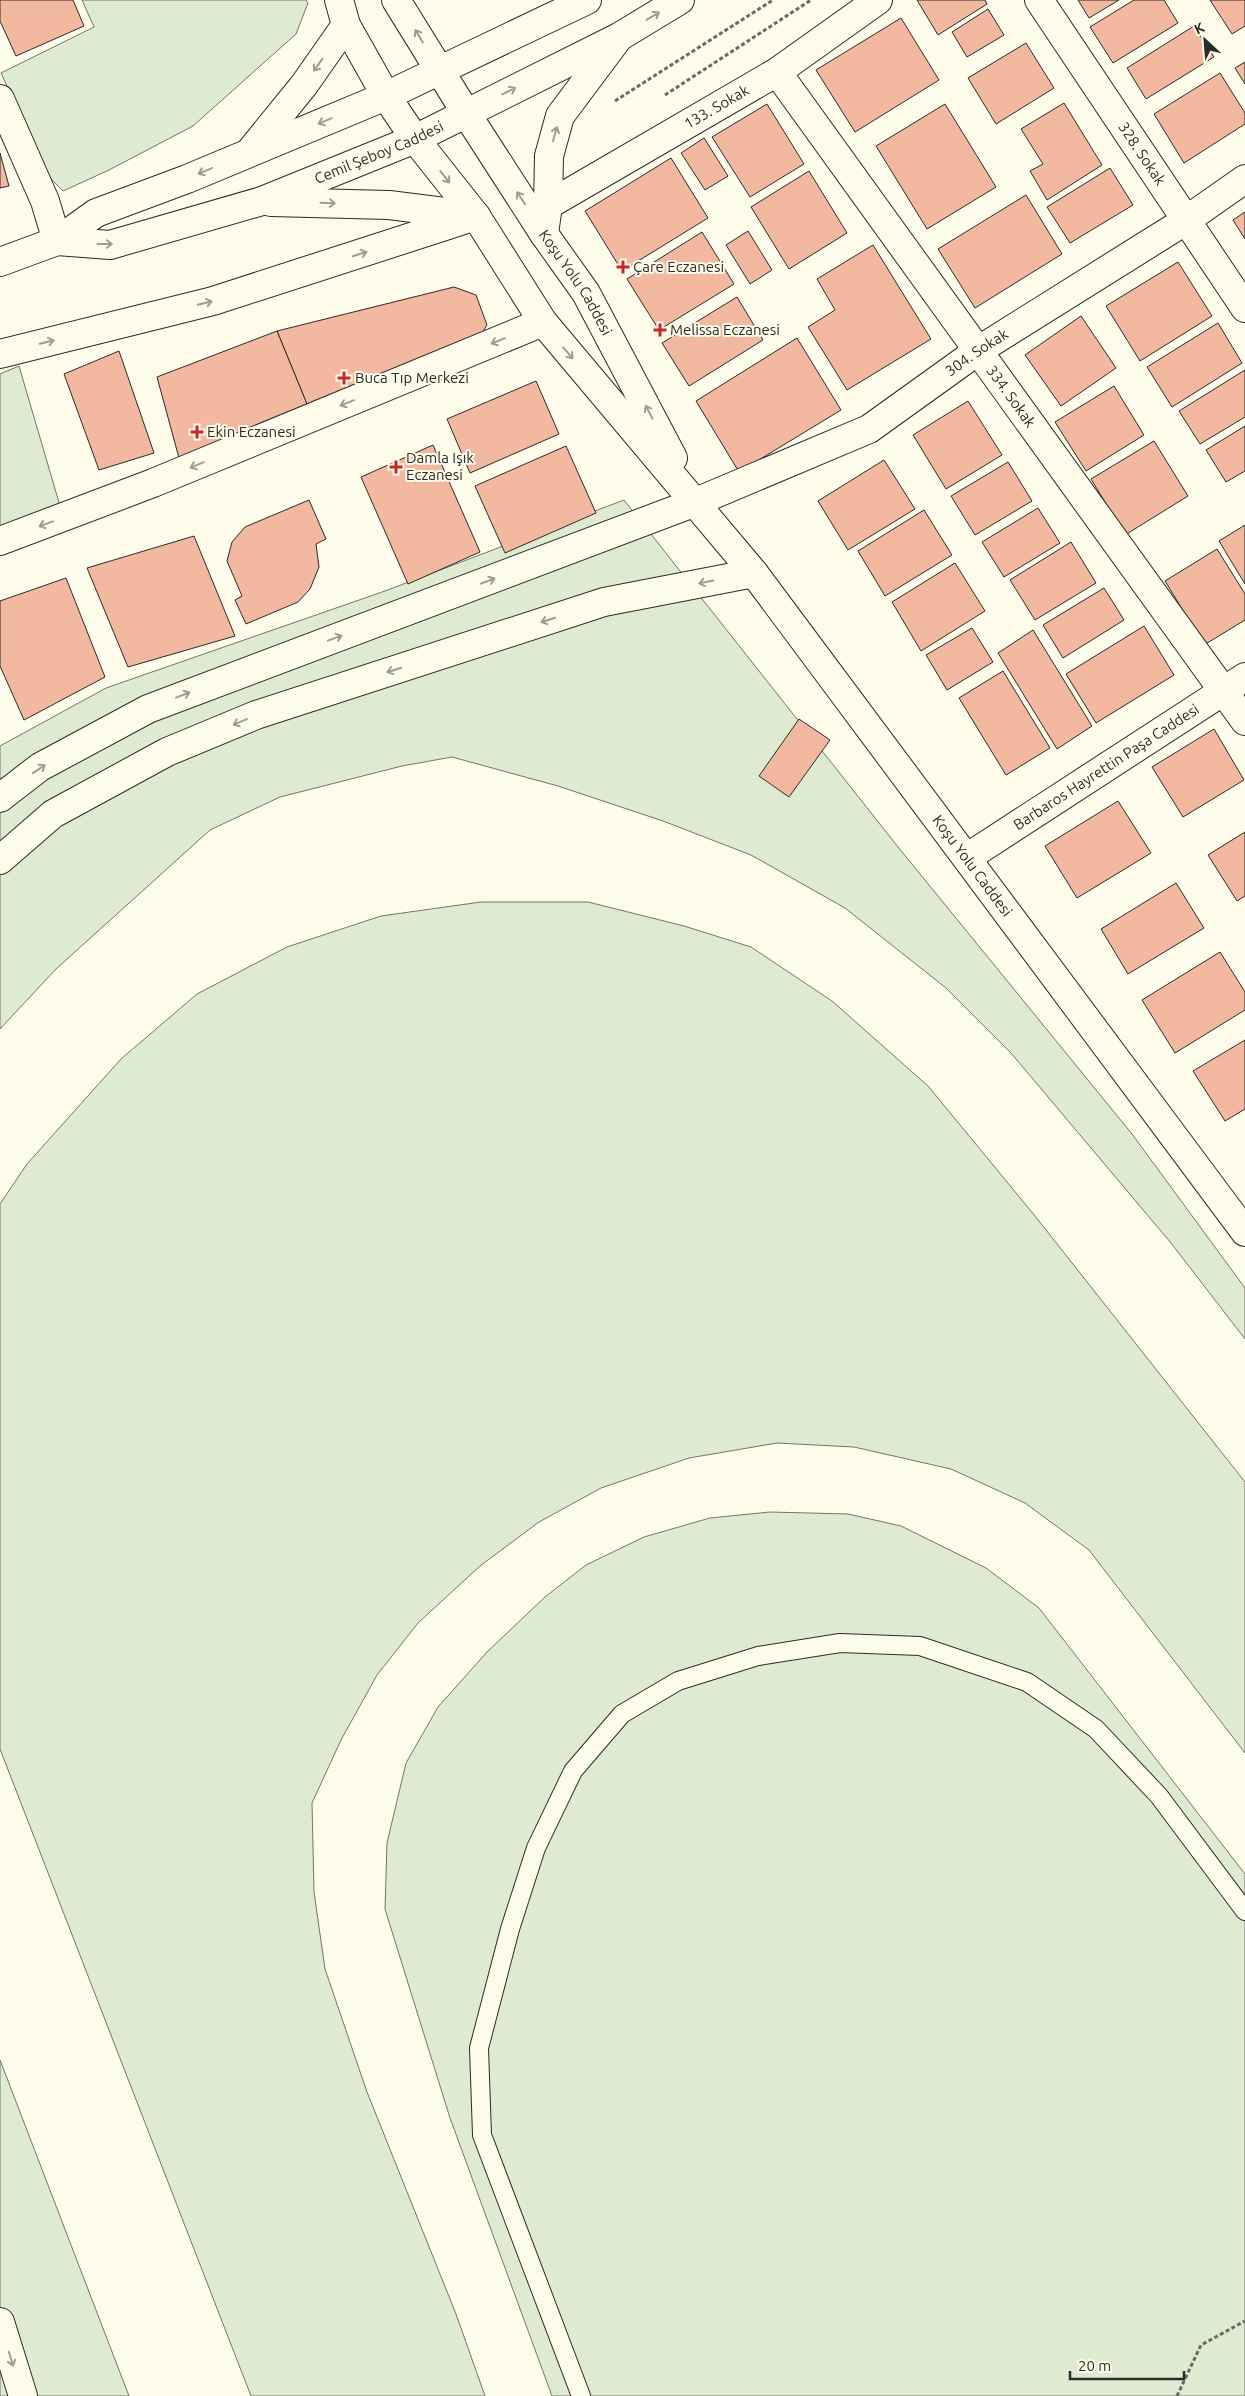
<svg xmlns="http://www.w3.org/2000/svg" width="1245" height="2396" font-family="Ubuntu,sans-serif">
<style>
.green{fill:#deebd1;stroke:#74746e}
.building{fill:#f2b8a0;stroke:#2b2b2b}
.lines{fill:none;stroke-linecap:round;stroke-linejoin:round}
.service-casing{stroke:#2b2b2b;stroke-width:20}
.minor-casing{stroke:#2b2b2b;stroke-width:30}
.secondary-casing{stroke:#2b2b2b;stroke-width:30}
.path{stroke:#6a6964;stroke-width:3;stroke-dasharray:4 2.5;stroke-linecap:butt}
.service{stroke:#fdfbea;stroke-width:18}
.minor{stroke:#fdfbea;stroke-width:28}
.secondary{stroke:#fdfbea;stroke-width:28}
.oneway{stroke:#9e9d94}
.poi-dot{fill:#c62828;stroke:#fdfbea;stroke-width:2}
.labels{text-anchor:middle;stroke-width:4;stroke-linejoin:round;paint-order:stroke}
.street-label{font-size:15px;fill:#2b2b2b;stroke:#fdfbea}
.poi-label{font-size:15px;fill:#2b2b2b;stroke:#fdfbea;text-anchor:start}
</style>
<rect width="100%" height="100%" fill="#fdfbea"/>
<g class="green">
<polygon points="82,0 306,0 308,3 296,34 193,126 109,170 63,191 49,177 1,73 94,27"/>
<polygon points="19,366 60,506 0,528 0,374"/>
<polygon points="624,500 898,847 1132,1134 1245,1288 1245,1339 1171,1243 1011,1053 946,988 845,908 751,855 663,821 558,786 452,757 402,766 280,797 210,830 56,969 0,1029 0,746 106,688 385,591"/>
<polygon points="481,902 588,902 684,926 751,947 832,1001 928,1086 1035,1216 1245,1482 1245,1753 1089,1550 1025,1503 951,1469 854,1447 777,1443 689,1458 601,1488 539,1522 480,1566 418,1623 377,1675 341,1740 312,1803 314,1892 325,1969 367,2092 456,2314 485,2396 251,2396 0,1749 0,1204 27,1164 121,1059 197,994 287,947 381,916"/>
<polygon points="770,1512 848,1514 901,1526 986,1568 1039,1608 1245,1874 1245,2396 552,2396 450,2118 385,1909 387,1843 406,1763 438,1707 487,1652 545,1597 586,1565 644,1537 710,1518"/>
<polygon points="0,2060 129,2396 0,2396"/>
</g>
<g class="building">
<polygon points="0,0 73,0 84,26 16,56 0,21"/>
<polygon points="917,0 985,0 987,4 938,35"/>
<polygon points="1078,0 1119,0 1089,18"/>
<polygon points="1134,0 1164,0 1178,23 1113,63 1090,27"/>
<polygon points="1210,0 1245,0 1245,26 1232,34"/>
<polygon points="988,9 1004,35 967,57 952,32"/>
<polygon points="901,18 939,80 855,132 816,70"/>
<polygon points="1194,26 1214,57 1146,99 1127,68"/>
<polygon points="1026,43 1054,88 996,124 968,78"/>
<polygon points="1245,62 1245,84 1235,68"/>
<polygon points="1220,73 1245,113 1245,124 1184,163 1154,114"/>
<polygon points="1064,103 1102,165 1047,200 1030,171 1043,164 1021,129"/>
<polygon points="767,104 804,164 750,197 712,137"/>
<polygon points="945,104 996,187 927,229 876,146"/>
<polygon points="704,138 728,176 705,190 681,153"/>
<polygon points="0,153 9,186 0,188"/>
<polygon points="671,158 708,218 622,271 585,211"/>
<polygon points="1110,168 1133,205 1070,243 1047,207"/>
<polygon points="809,171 847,233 789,269 751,207"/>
<polygon points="1026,195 1062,254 975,308 938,249"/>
<polygon points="1245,212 1245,239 1233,220"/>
<polygon points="748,231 772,270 750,284 726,245"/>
<polygon points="702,232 734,284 659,330 627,279"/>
<polygon points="873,245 931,339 847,390 808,327 835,310 817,279"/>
<polygon points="1178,262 1212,316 1140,361 1106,306"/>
<polygon points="454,287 476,295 487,325 474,346 309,409 277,331"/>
<polygon points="737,297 763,340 689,386 662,343"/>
<polygon points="1081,316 1116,368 1061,406 1025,355"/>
<polygon points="1218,323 1242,363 1172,407 1147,367"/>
<polygon points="277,331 309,409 179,458 157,377"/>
<polygon points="797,338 841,410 739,472 696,401"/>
<polygon points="119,351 154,453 99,470 64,374"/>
<polygon points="1245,370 1245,417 1200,444 1179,411"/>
<polygon points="536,381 559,434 470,473 447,419"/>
<polygon points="1114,386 1144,435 1086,471 1055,422"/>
<polygon points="968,401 1002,455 946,489 913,435"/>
<polygon points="1245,426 1245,471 1226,482 1206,450"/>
<polygon points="1154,441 1188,496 1125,535 1091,479"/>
<polygon points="433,445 480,552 408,584 361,477"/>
<polygon points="566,446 596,513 505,553 475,486"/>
<polygon points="884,460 915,509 848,550 818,501"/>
<polygon points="1008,462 1032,501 975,535 951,496"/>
<polygon points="309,500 326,539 316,544 319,567 310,589 298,602 246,624 235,600 242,596 227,561 232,542 245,527"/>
<polygon points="1038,508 1060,543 1004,577 982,542"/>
<polygon points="924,510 952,555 885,596 858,551"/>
<polygon points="1245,525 1245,584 1219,541"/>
<polygon points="194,536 235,636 128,667 87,568"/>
<polygon points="1071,542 1096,583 1035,620 1010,580"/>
<polygon points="1217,549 1245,594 1245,620 1204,645 1165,581"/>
<polygon points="955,563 985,611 921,651 892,602"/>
<polygon points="66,578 105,677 24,720 0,666 0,601"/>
<polygon points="1104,588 1124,620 1063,658 1043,625"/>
<polygon points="1144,626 1174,675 1096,723 1066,674"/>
<polygon points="972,628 993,662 947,690 926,655"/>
<polygon points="1033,630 1092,726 1057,749 998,653"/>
<polygon points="1003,671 1050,748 1006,775 959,698"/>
<polygon points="799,719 830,740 789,797 759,776"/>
<polygon points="1214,729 1244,780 1183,817 1152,767"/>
<polygon points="1118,801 1151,853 1077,898 1045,846"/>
<polygon points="1245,832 1245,896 1237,901 1208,855"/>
<polygon points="1176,883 1204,928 1128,974 1101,929"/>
<polygon points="1220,952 1245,992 1245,1010 1175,1053 1142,1000"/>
<polygon points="1245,1040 1245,1109 1225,1121 1193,1071"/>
</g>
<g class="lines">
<defs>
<polyline id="service" points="581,2396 482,2135 479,2048 510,1929 536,1848 573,1771 622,1714 678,1681 758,1656 840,1643 920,1646 1027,1682 1096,1729 1159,1796 1245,1911"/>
<g id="minor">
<path id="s1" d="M1039 0 1245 308"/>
<path id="s2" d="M777 72 1245 721"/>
<polyline points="0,99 45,201 57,241"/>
<path id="s3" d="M548 205 777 72 878 0"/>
<polyline points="0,354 213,301 476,216"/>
<polyline points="0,541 153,483 543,322"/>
<path id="s4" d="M0 798 40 767 148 709 696 502 869 429 979 350 1185 221 1245 179"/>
<polyline points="0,860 53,814 167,752 256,715 604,602 754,573"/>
<polyline points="0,2322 23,2396"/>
</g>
<g id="secondary">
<path id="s5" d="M339 0 346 25 386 96 415 139 476 216 543 322 754 573 1245 1232"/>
<path id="s6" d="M396 0 466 113 544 234 586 293 673 458"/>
<polyline points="252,149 304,85 346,25"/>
<polyline points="271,202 389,205 476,216"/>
<polyline points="544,234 548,205 549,156 560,116 616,41"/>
<path id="s7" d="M57 241 110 245 262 201 415 139 619 37 680 0"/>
<polyline points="0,262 57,241 96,213 187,179 386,96 587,0"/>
<path id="s8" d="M968 857 1245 677"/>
</g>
</defs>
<use href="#service" class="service-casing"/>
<use href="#minor" class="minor-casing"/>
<use href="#secondary" class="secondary-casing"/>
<g class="path">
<polyline points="665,95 811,0"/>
<polyline points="615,101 773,0"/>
<polyline points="1177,2396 1201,2345 1245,2321"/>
</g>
<use href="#service" class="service"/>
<use href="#minor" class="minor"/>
<use href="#secondary" class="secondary"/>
</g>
<defs><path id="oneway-shaft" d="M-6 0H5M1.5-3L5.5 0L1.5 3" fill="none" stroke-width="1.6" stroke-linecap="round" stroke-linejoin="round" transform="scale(1.25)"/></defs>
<g class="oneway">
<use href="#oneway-shaft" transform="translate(653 16) rotate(-31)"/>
<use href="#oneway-shaft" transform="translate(419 36) rotate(-121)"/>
<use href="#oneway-shaft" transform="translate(318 65) rotate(125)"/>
<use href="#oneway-shaft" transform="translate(509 91) rotate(-27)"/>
<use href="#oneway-shaft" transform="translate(325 121) rotate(158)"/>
<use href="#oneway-shaft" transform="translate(555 134) rotate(-74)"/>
<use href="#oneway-shaft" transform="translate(205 171) rotate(157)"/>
<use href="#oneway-shaft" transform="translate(445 177) rotate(52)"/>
<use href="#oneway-shaft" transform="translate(521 198) rotate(-123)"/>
<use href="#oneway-shaft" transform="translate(328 203) rotate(2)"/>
<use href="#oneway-shaft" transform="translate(105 244)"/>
<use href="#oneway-shaft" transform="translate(360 254) rotate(-18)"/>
<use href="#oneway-shaft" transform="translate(205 303) rotate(-14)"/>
<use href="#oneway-shaft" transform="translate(498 341) rotate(158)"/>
<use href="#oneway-shaft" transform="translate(47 342) rotate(-14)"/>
<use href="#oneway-shaft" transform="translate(568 353) rotate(49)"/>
<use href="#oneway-shaft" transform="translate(347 403) rotate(158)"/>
<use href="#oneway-shaft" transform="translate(649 412) rotate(-118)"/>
<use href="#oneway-shaft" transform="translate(197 465) rotate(158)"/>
<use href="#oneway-shaft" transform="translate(46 524) rotate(160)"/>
<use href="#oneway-shaft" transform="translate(488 581) rotate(-21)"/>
<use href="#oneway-shaft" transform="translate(706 582) rotate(169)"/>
<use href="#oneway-shaft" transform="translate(548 620) rotate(162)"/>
<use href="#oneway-shaft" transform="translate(335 638) rotate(-20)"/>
<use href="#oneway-shaft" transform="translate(394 670) rotate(162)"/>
<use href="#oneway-shaft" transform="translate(183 695) rotate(-21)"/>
<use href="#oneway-shaft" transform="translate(240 722) rotate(157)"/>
<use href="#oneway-shaft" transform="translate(39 769) rotate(-34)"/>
<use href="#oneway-shaft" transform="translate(11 2359) rotate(73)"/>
</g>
<g class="poi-dot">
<path d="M620.5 259.5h5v5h5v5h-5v5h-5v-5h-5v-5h5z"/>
<path d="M657.5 322.5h5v5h5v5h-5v5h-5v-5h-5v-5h5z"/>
<path d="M341.5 370.5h5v5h5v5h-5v5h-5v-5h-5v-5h5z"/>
<path d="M194.5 424.5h5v5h5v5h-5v5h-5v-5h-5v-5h5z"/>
<path d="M393.5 459.5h5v5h5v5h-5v5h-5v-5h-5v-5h5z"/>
</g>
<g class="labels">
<g class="street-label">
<text dy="5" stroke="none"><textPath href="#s3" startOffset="195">133. Sokak</textPath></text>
<text dy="5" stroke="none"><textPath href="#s7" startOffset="338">Cemil Şeboy Caddesi</textPath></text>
<text dy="5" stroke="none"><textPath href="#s1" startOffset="185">328. Sokak</textPath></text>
<text dy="5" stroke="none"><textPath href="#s6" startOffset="335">Koşu Yolu Caddesi</textPath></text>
<text dy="5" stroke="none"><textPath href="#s4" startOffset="1079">304. Sokak</textPath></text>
<text dy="5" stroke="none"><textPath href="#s2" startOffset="400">334. Sokak</textPath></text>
<text dy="5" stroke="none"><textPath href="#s8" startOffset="165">Barbaros Hayrettin Paşa Caddesi</textPath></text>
<text dy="5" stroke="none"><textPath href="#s5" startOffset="1076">Koşu Yolu Caddesi</textPath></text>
</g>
<g class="poi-label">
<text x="633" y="272">Çare Eczanesi</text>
<text x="670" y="335">Melissa Eczanesi</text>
<text x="355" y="383">Buca Tıp Merkezi</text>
<text x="207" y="437">Ekin Eczanesi</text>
<text x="406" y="463">Damla Işık<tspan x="406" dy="17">Eczanesi</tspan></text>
</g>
</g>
<g transform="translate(1205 40) rotate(334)" stroke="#fdfbea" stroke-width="4" paint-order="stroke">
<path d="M0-4L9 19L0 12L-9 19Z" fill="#2b2b2b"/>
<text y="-8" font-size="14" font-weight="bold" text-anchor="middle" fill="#2b2b2b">K</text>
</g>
<path d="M1070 2371v8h114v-8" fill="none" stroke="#2b2b2b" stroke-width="2.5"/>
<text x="1078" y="2371" font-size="15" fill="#2b2b2b" stroke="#fdfbea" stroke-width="4" paint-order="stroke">20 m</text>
</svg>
